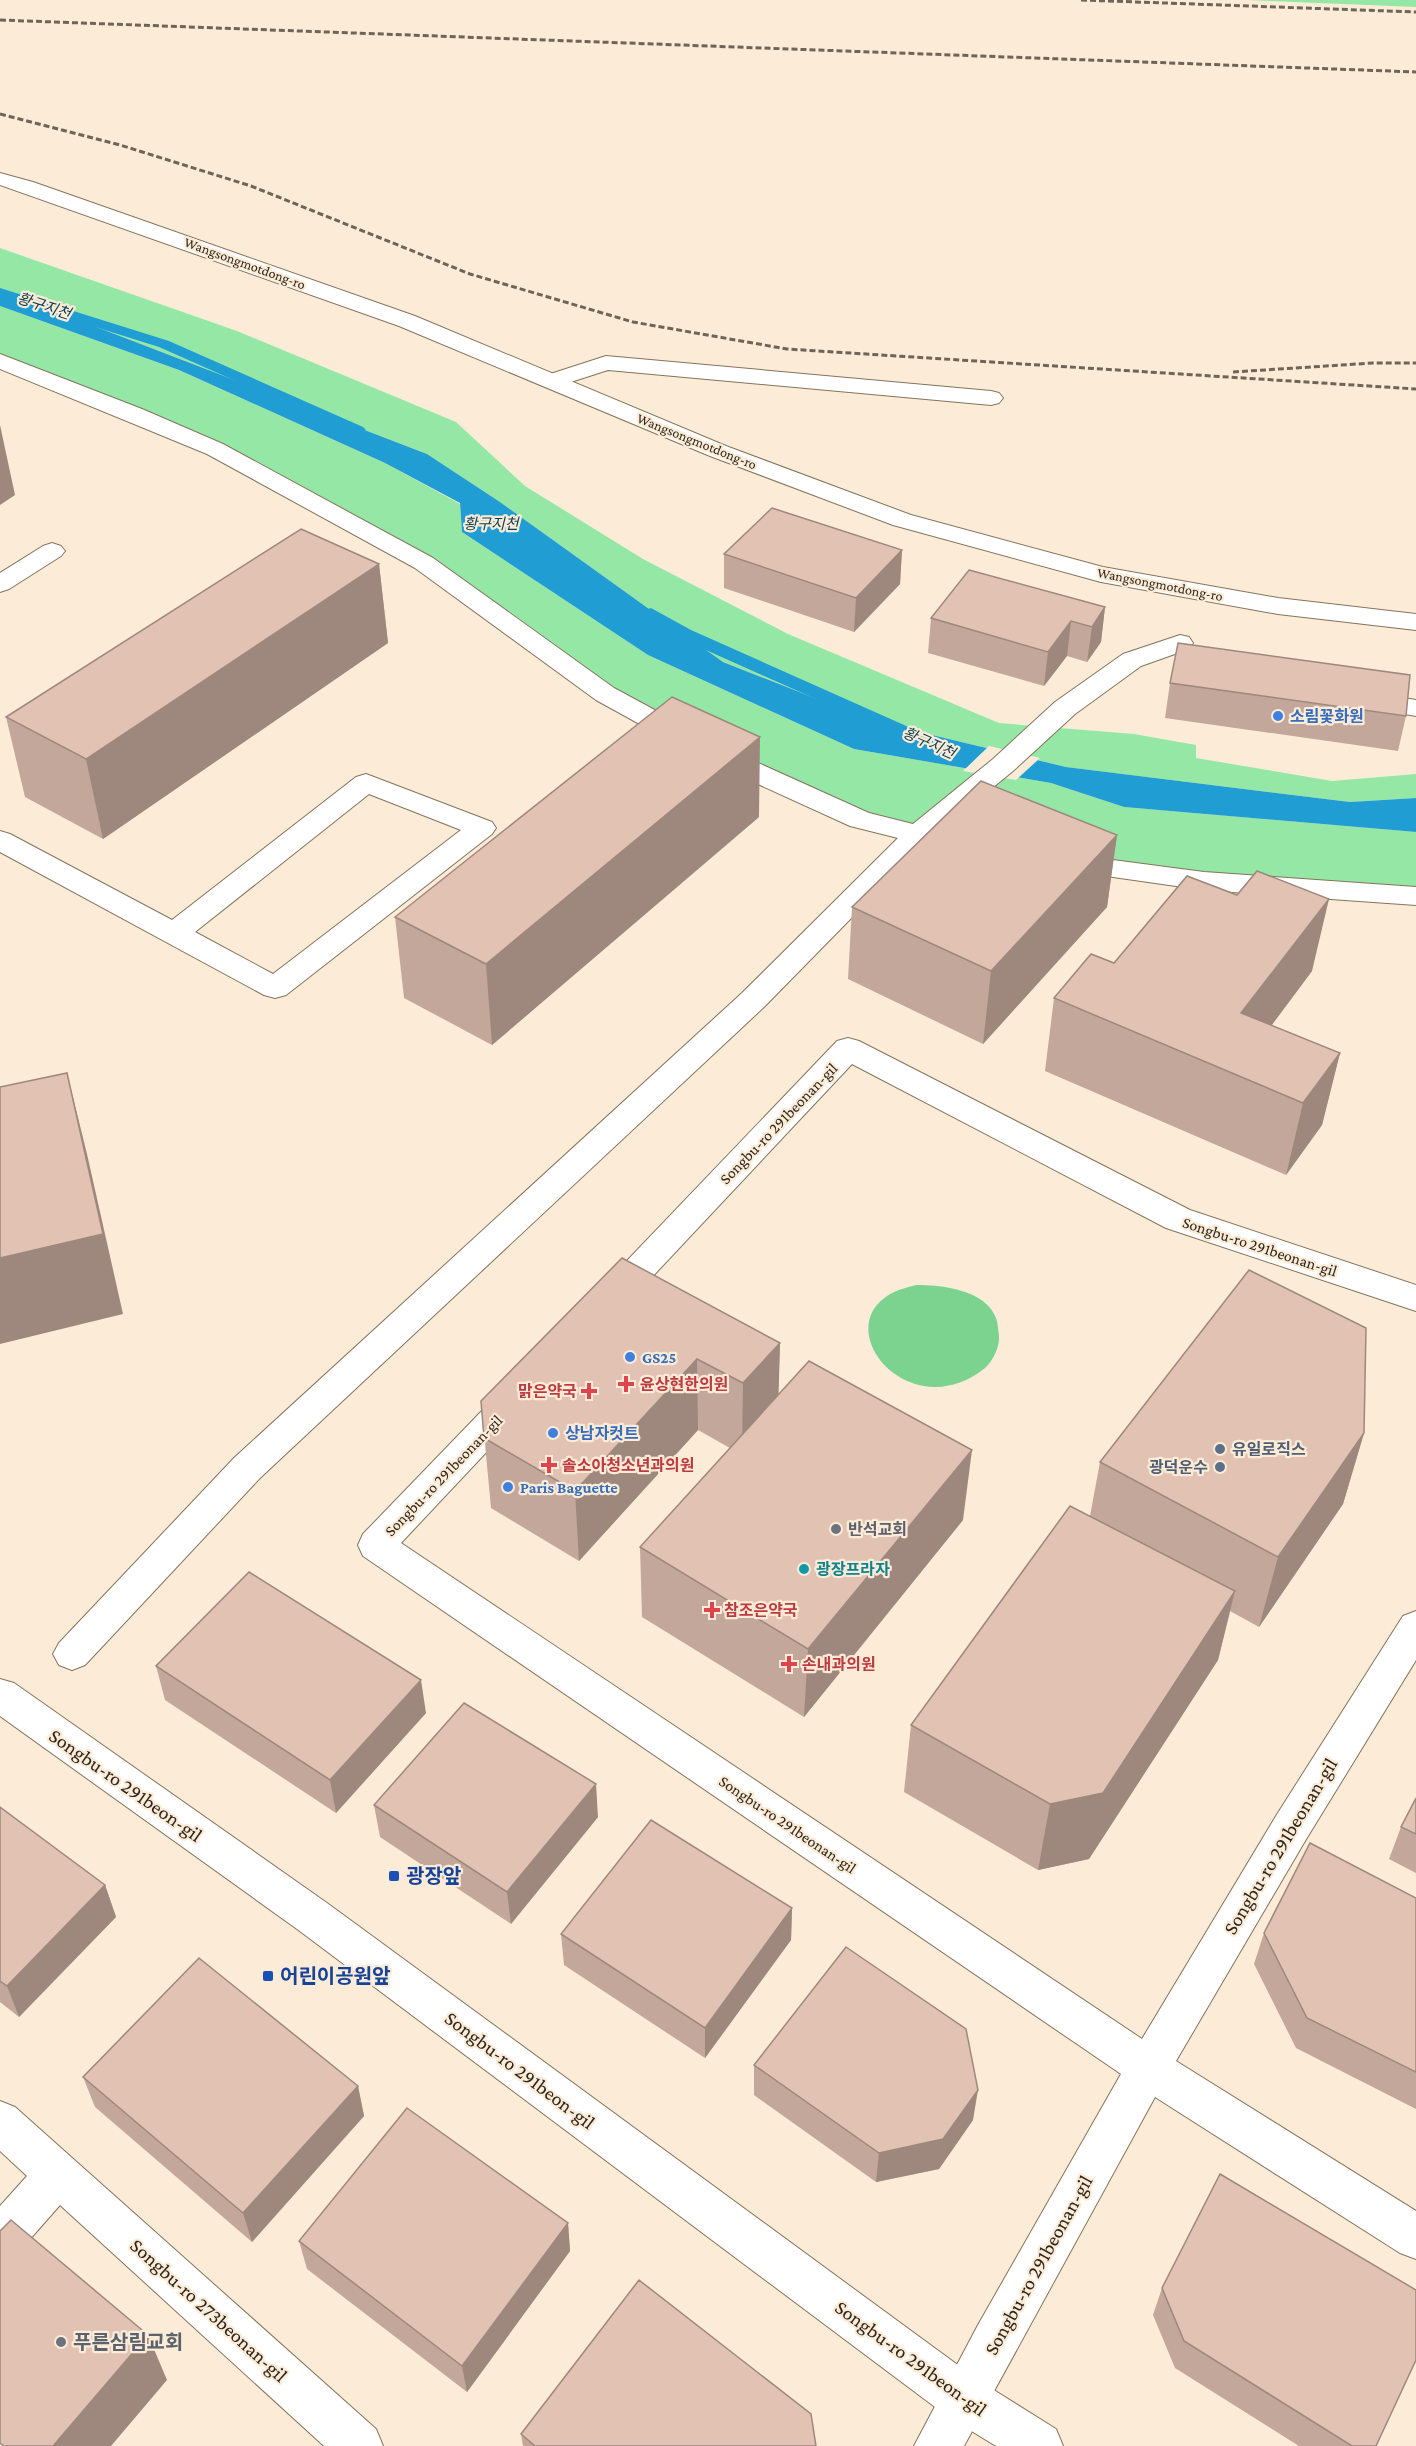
<svg xmlns="http://www.w3.org/2000/svg" width="1416" height="2446" font-family="'Crimson Pro','Noto Sans KR',serif">
<style>
.green{fill:#95e7a6}
.forest{fill:#7cd38f}
.water{fill:#209ed3}
.pier{fill:#fcecd7}
.lines{fill:none;stroke-linecap:round;stroke-linejoin:round}
.stream{fill:#209ed3;fill-rule:evenodd}
.service-casing{stroke:#85745c;stroke-width:2}
.pedestrian-casing{stroke:#85745c;stroke-width:2}
.minor-casing{stroke:#85745c;stroke-width:2}
.tertiary-casing{stroke:#85745c;stroke-width:2}
.service{fill:#fff;fill-rule:evenodd}
.pedestrian{fill:#fff;fill-rule:evenodd}
.minor{fill:#fff;fill-rule:evenodd}
.tertiary{fill:#fff;fill-rule:evenodd}
.rail{stroke:#6e6457;stroke-width:3;stroke-dasharray:6 3;stroke-linecap:butt}
.wall{fill:#c2a79a}
.shaded-wall{fill:#9e887d}
.building{fill:#e1c2b3;stroke:#9e887d;stroke-width:1.5}
.shop-dot{fill:#3f7fe0;stroke:#fcecd7;stroke-width:2}
.health-dot{fill:#e0444e;stroke:#fcecd7;stroke-width:2}
.service-dot{fill:#5c6f8a;stroke:#fcecd7;stroke-width:2}
.worship-dot{fill:#6b7280;stroke:#fcecd7;stroke-width:2}
.culture-dot{fill:#0f9aa8;stroke:#fcecd7;stroke-width:2}
.transit-dot{fill:#1a4fb4;stroke:#fcecd7;stroke-width:2}
.labels{text-anchor:middle;stroke-width:4.5;stroke-linejoin:round;paint-order:stroke}
.far-street-label{font-size:14px;fill:#2c251b;stroke:#fcecd7}
.far-water-label{font-size:15px;font-style:italic;fill:#0a3c52;stroke:#fcecd7}
.shop-label{font-size:16px;font-weight:bold;fill:#366cbe;stroke:#fcecd7;text-anchor:start}
.street-label{font-size:16px;fill:#2c251b;stroke:#fcecd7}
.health-label{font-size:16px;font-weight:bold;fill:#be3a42;stroke:#fcecd7;text-anchor:start}
.service-label{font-size:16px;font-weight:bold;fill:#4e5e75;stroke:#fcecd7;text-anchor:start}
.worship-label{font-size:16px;font-weight:bold;fill:#5b616d;stroke:#fcecd7;text-anchor:start}
.culture-label{font-size:16px;font-weight:bold;fill:#0d838f;stroke:#fcecd7;text-anchor:start}
.near-street-label{font-size:20px;fill:#2c251b;stroke:#fcecd7}
.near-transit-label{font-size:20px;font-weight:bold;fill:#164399;stroke:#fcecd7;text-anchor:start}
.near-worship-label{font-size:20px;font-weight:bold;fill:#5b616d;stroke:#fcecd7;text-anchor:start}
</style>
<rect width="100%" height="100%" fill="#fcecd7"/>
<g class="green">
<polygon points="1246,0 1416,0 1416,7"/>
<polygon points="0,248 237,331 456,422 525,486 643,559 788,634 999,723 1134,734 1196,745 1196,758 1332,781 1416,774 1416,798 1350,802 1066,767 873,721 723,662 500,502 427,454 0,290"/>
<polygon points="0,306 179,370 385,463 460,504 462,532 648,655 854,749 1051,783 1124,807 1416,832 1416,896 1301,889 917,835 605,694 424,563 215,449 0,362"/>
</g>
<path class="forest" d="M916 1285C940 1285 985 1289 996 1318 998 1323 998 1330 999 1336 1000 1346 993 1361 985 1368 909 1429 825 1326 894 1292 900 1289 909 1287 916 1285Z"/>
<polygon class="water" points="0,290 427,454 500,502 723,662 873,721 1066,767 1350,802 1416,798 1416,832 1124,807 1051,783 854,749 648,655 462,532 460,503 385,463 179,370 0,306"/>
<polygon class="pier" points="989,746 1040,758 1016,780 963,771"/>
<g class="lines">
<g class="stream">
<polygon points="0,288 169,341 363,427 366,430 358,435 353,433 159,347 0,297"/>
<polygon points="651,608 691,630 922,733 925,737 922,741 910,741 679,638 645,616 643,613 645,610"/>
</g>
<defs>
<g id="service">
<polygon points="606,356 991,391 999,393 1003,398 999,403 991,405 608,370 552,388 544,386 540,381 544,376"/>
<polygon points="52,543 61,546 65,551 61,556 9,589 0,592 0,573 43,546"/>
<path d="M366 774 492 822 496 828 492 834 286 995 275 998 264 995 0 852V831L10 834 172 920 356 777ZM369 794 461 830 273 974 195 932Z"/>
</g>
<g id="pedestrian">
<polygon points="0,354 142,409 223,444 433,558 614,688 725,748 869,813 913,824 993,759 1055,702 1123,654 1180,635 1189,637 1193,643 1189,649 1141,666 1075,714 1013,771 941,830 979,840 983,846 979,852 969,855 924,844 764,1007 260,1478 85,1665 72,1670 59,1665 53,1654 59,1643 234,1458 742,993 898,838 850,826 705,760 596,700 415,568 207,454 0,369"/>
<polygon points="1362,691 1416,700 1416,716 1353,705 1349,699 1353,693"/>
<polygon points="1067,854 1204,872 1416,887 1416,905 1204,890 1057,869 1053,863 1057,857"/>
</g>
<g id="minor">
<polygon points="848,1038 859,1041 1190,1210 1416,1285 1416,1311 1166,1228 852,1064 622,1309 610,1313 598,1309 593,1300 598,1291 837,1041"/>
<polygon points="514,1386 526,1390 532,1400 526,1410 401,1543 1142,2039 1276,1816 1403,1616 1416,1611 1416,1660 1305,1841 1176,2061 1416,2211 1416,2259 1400,2253 1155,2097 964,2446 914,2446 978,2325 1121,2074 363,1556 358,1545 363,1534 502,1390"/>
<polygon points="0,2101 15,2107 376,2429 383,2446 324,2446 60,2205 16,2255 0,2261 0,2206 27,2176 0,2151"/>
</g>
<g id="tertiary">
<polygon points="0,173 33,182 415,316 726,446 911,515 1103,567 1278,598 1416,614 1416,630 1278,614 1101,582 893,525 710,456 399,326 0,185"/>
<polygon points="0,1679 14,1683 327,1903 981,2382 1056,2429 1063,2446 996,2446 947,2416 297,1929 0,1716"/>
</g>
</defs>
<use href="#service" class="service-casing"/>
<use href="#pedestrian" class="pedestrian-casing"/>
<use href="#minor" class="minor-casing"/>
<use href="#tertiary" class="tertiary-casing"/>
<use href="#service" class="service"/>
<use href="#pedestrian" class="pedestrian"/>
<use href="#minor" class="minor"/>
<use href="#tertiary" class="tertiary"/>
<g class="rail">
<polyline points="1081,0 1416,12"/>
<polyline points="0,20 1416,72"/>
<polyline points="0,114 120,145 251,186 470,274 633,322 787,349 1416,389"/>
<polyline points="1233,372 1373,363 1416,363"/>
</g>
</g>
<g class="wall">
<polygon points="902,550 900,584 854,632 724,588 724,554"/>
<polygon points="379,564 388,643 103,839 25,797 6,717"/>
<polygon points="1105,607 1101,642 1087,662 1067,656 1044,686 928,653 931,618"/>
<polygon points="1170,683 1406,716 1398,751 1165,718"/>
<polygon points="759,817 492,1045 404,998 395,917"/>
<polygon points="1117,835 1107,907 983,1044 848,979 852,907"/>
<polygon points="1114,963 1312,971 1272,1025 1340,1053 1322,1125 1286,1175 1045,1071 1054,998"/>
<polygon points="780,1343 778,1394 963,1520 804,1717 642,1617 640,1547 730,1448 698,1430 579,1561 491,1508 481,1401"/>
<polygon points="1364,1433 1343,1504 1259,1627 1230,1611 1218,1660 1089,1859 1038,1870 904,1792 911,1725 1090,1516 1100,1462"/>
<polygon points="156,1666 426,1713 336,1813 165,1700"/>
<polygon points="1416,1798 1416,1873 1389,1859 1401,1827"/>
<polygon points="374,1805 598,1817 511,1924 380,1837"/>
<polygon points="0,1807 105,1885 116,1917 19,2017 0,2002"/>
<polygon points="1416,1898 1416,2109 1296,2048 1254,1964 1264,1933"/>
<polygon points="792,1908 791,1940 705,2058 564,1965 561,1934"/>
<polygon points="754,2065 973,2120 939,2169 876,2182 754,2095"/>
<polygon points="83,2077 358,2086 364,2116 252,2242 95,2107"/>
<polygon points="568,2223 570,2251 467,2392 307,2269 299,2241"/>
<polygon points="1162,2288 1376,2446 1299,2446 1175,2368 1153,2315"/>
<polygon points="521,2434 816,2446 523,2446"/>
</g>
<g class="shaded-wall">
<polygon points="0,425 15,495 0,505"/>
<polygon points="902,550 900,584 854,632 856,598"/>
<polygon points="379,564 388,643 103,839 86,759"/>
<polygon points="1105,607 1101,642 1087,662 1092,627"/>
<polygon points="1071,621 1067,656 1044,686 1048,652"/>
<polygon points="760,737 759,817 492,1045 486,964"/>
<polygon points="1117,835 1107,907 983,1044 991,971"/>
<polygon points="1329,899 1312,971 1235,1074 1241,1013"/>
<polygon points="1340,1053 1322,1125 1286,1175 1303,1103"/>
<polygon points="67,1073 87,1154 123,1314 0,1344 0,1258"/>
<polygon points="780,1343 778,1414 742,1454 743,1383"/>
<polygon points="697,1359 698,1430 579,1561 575,1491"/>
<polygon points="1364,1433 1343,1504 1259,1627 1278,1557"/>
<polygon points="972,1450 963,1520 804,1717 808,1649"/>
<polygon points="1235,1591 1218,1660 1089,1859 1038,1870 1050,1804"/>
<polygon points="421,1680 426,1713 336,1813 330,1780"/>
<polygon points="596,1784 598,1817 511,1924 507,1892"/>
<polygon points="105,1885 116,1917 19,2017 7,1986"/>
<polygon points="792,1908 791,1940 705,2058 705,2028"/>
<polygon points="358,2086 364,2116 252,2242 243,2213"/>
<polygon points="978,2090 973,2120 939,2169 876,2182 879,2153"/>
<polygon points="568,2223 570,2251 467,2392 462,2366"/>
<polygon points="148,2335 167,2380 111,2446 53,2446"/>
</g>
<g class="building">
<polygon points="772,508 902,550 856,598 724,554"/>
<polygon points="301,529 379,564 86,759 6,717"/>
<polygon points="969,570 1105,607 1092,627 1071,621 1048,652 931,618"/>
<polygon points="1178,643 1410,675 1406,716 1170,683"/>
<polygon points="672,697 760,737 486,964 395,917"/>
<polygon points="981,781 1117,835 991,971 852,907"/>
<polygon points="1257,871 1329,899 1241,1013 1340,1053 1303,1103 1054,998 1091,954 1114,963 1187,876 1237,895"/>
<polygon points="67,1073 103,1234 0,1258 0,1087"/>
<polygon points="622,1258 780,1343 743,1383 697,1359 575,1491 484,1438 481,1401"/>
<polygon points="1249,1270 1366,1328 1364,1433 1278,1557 1100,1462"/>
<polygon points="809,1361 972,1450 808,1649 640,1547"/>
<polygon points="1070,1506 1235,1591 1103,1793 1050,1804 911,1725"/>
<polygon points="249,1572 421,1680 330,1780 156,1666"/>
<polygon points="464,1703 596,1784 507,1892 374,1805"/>
<polygon points="1416,1798 1416,1834 1401,1827"/>
<polygon points="0,1807 105,1885 7,1986 0,1981"/>
<polygon points="651,1820 792,1908 705,2028 561,1934"/>
<polygon points="1310,1843 1416,1898 1416,2072 1307,2018 1264,1933"/>
<polygon points="846,1947 966,2029 978,2090 943,2139 879,2153 754,2065"/>
<polygon points="199,1958 358,2086 243,2213 83,2077"/>
<polygon points="407,2108 568,2223 462,2366 299,2241"/>
<polygon points="1220,2174 1416,2290 1416,2360 1376,2446 1352,2446 1184,2341 1162,2288"/>
<polygon points="11,2220 148,2335 53,2446 4,2446 0,2443 0,2231"/>
<polygon points="639,2280 811,2414 816,2446 535,2446 521,2434"/>
</g>
<g class="shop-dot">
<circle cx="1278" cy="716" r="6"/>
<circle cx="630" cy="1357" r="6"/>
<circle cx="553" cy="1433" r="6"/>
<circle cx="508" cy="1487" r="6"/>
</g>
<g class="health-dot">
<path d="M623 1375h6v6h6v6h-6v6h-6v-6h-6v-6h6z"/>
<path d="M586 1382h6v6h6v6h-6v6h-6v-6h-6v-6h6z"/>
<path d="M546 1456h6v6h6v6h-6v6h-6v-6h-6v-6h6z"/>
<path d="M709 1601h6v6h6v6h-6v6h-6v-6h-6v-6h6z"/>
<path d="M786 1655h6v6h6v6h-6v6h-6v-6h-6v-6h6z"/>
</g>
<g class="service-dot">
<circle cx="1220" cy="1449" r="6"/>
<circle cx="1220" cy="1467" r="6"/>
</g>
<g class="worship-dot">
<circle cx="836" cy="1529" r="6"/>
<circle cx="61" cy="2342" r="6"/>
</g>
<circle class="culture-dot" cx="804" cy="1569" r="6"/>
<g class="transit-dot">
<rect x="388" y="1870" width="12" height="12" rx="3"/>
<rect x="262" y="1970" width="12" height="12" rx="3"/>
</g>
<g class="labels">
<g class="far-street-label">
<text transform="translate(245 263) rotate(20)" y="5">Wangsongmotdong-ro</text>
<text transform="translate(697 441) rotate(22)" y="5">Wangsongmotdong-ro</text>
<text transform="translate(1160 584) rotate(11)" y="5">Wangsongmotdong-ro</text>
</g>
<g class="far-water-label">
<text transform="translate(44 306) rotate(18)" y="5">황구지천</text>
<text x="491" y="529">황구지천</text>
<text transform="translate(929 743) rotate(24)" y="5">황구지천</text>
</g>
<g class="shop-label">
<text x="1290" y="722">소림꽃화원</text>
<text x="642" y="1363">GS25</text>
<text x="565" y="1439">상남자컷트</text>
<text x="520" y="1493">Paris Baguette</text>
</g>
<g class="street-label">
<text transform="translate(778 1123) rotate(-46)" y="6">Songbu-ro 291beonan-gil</text>
<text transform="translate(1260 1246) rotate(18)" y="6">Songbu-ro 291beonan-gil</text>
<text transform="translate(443 1475) rotate(-46)" y="6">Songbu-ro 291beonan-gil</text>
<text transform="translate(788 1824) rotate(34)" y="6">Songbu-ro 291beonan-gil</text>
</g>
<g class="health-label">
<text x="640" y="1390">윤상현한의원</text>
<text x="577" y="1397" text-anchor="end">맑은약국</text>
<text x="562" y="1471">솔소아청소년과의원</text>
<text x="724" y="1616">참조은약국</text>
<text x="802" y="1670">손내과의원</text>
</g>
<g class="service-label">
<text x="1232" y="1455">유일로직스</text>
<text x="1208" y="1473" text-anchor="end">광덕운수</text>
</g>
<g class="worship-label">
<text x="848" y="1535">반석교회</text>
</g>
<g class="culture-label">
<text x="816" y="1575">광장프라자</text>
</g>
<g class="near-street-label">
<text transform="translate(126 1785) rotate(35)" y="7">Songbu-ro 291beon-gil</text>
<text transform="translate(1280 1846) rotate(-59)" y="7">Songbu-ro 291beonan-gil</text>
<text transform="translate(520 2070) rotate(37)" y="7">Songbu-ro 291beon-gil</text>
<text transform="translate(1038 2265) rotate(-61)" y="7">Songbu-ro 291beonan-gil</text>
<text transform="translate(209 2310) rotate(42)" y="7">Songbu-ro 273beonan-gil</text>
<text transform="translate(911 2358) rotate(36)" y="7">Songbu-ro 291beon-gil</text>
</g>
<g class="near-transit-label">
<text x="406" y="1883">광장앞</text>
<text x="280" y="1983">어린이공원앞</text>
</g>
<g class="near-worship-label">
<text x="73" y="2349">푸른삼림교회</text>
</g>
</g>
</svg>
